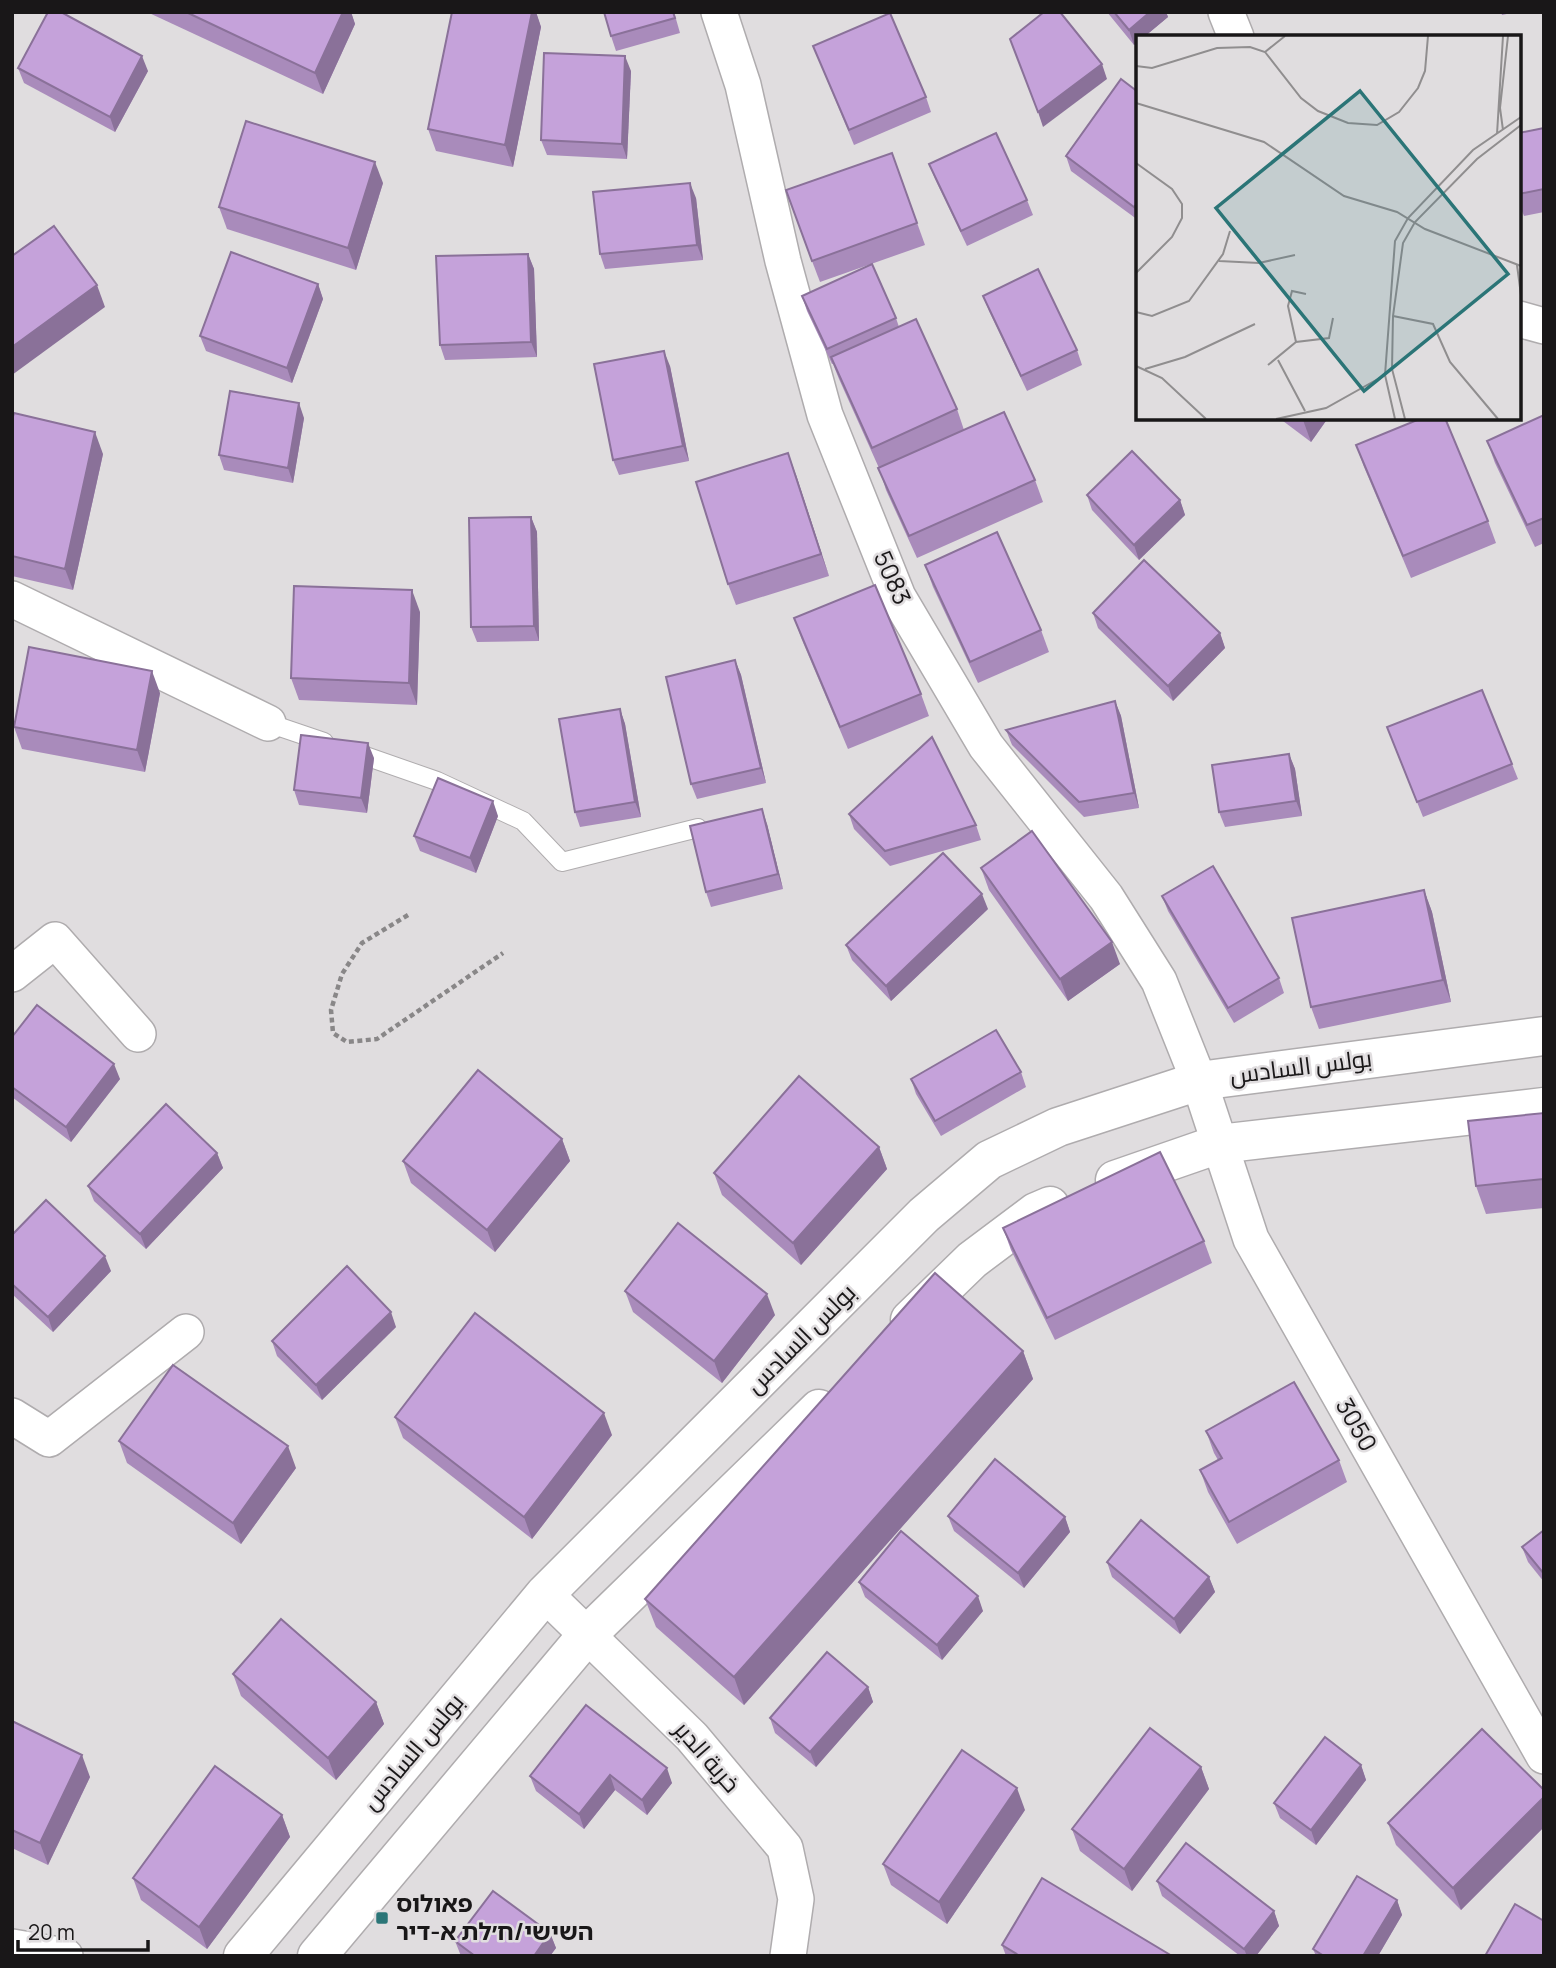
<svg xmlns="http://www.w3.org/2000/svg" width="1556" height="1968" font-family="Manrope,Cairo,'Noto Sans Hebrew',sans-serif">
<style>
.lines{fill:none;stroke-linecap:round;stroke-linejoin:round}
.service-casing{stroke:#afacae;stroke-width:20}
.minor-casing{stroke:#afacae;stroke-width:38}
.tertiary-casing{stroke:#afacae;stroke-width:41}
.path{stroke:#898788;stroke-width:4.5;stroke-dasharray:5 3.5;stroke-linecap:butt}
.service{stroke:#fff;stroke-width:18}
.minor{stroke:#fff;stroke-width:35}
.tertiary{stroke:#fff;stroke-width:38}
.wall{fill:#a98bbb}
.shaded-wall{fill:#8a7199}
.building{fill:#c5a2da;stroke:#8a7199;stroke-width:2}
.poi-dot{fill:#2b7577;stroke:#e0dddf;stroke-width:2.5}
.labels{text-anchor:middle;stroke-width:5;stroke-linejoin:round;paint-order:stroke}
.street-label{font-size:24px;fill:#191718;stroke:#e0dddf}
.poi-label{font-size:24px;font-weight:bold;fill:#191718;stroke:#e0dddf;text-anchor:start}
.inset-road{fill:none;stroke:#908e8f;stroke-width:2}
.view{fill:#2b7577;fill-opacity:0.15;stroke:#2b7577;stroke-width:3.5}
.inset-edge{fill:none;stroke:#191718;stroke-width:3.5}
</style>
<rect width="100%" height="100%" fill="#e0dddf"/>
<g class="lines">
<defs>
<g id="service">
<polyline points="268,723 324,742"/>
<polyline points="351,751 437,781 523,821 562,862 698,828"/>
</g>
<g id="minor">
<polyline points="719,12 743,85 783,261 825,415 898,597 986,746 1106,897 1159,981 1199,1081 1251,1239 1544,1756"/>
<polyline points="1226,12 1236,37"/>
<polyline points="1519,319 1544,326"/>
<polyline points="12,599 268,723"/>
<polyline points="12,974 55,940 138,1034"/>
<polyline points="12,1416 49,1439 186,1332"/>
<polyline points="545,1594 692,1737 785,1848 796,1899 788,1956"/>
<polyline points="12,1947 65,1956"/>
</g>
<g id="tertiary">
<polyline points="1115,1180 1219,1144 1544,1107"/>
<polyline points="910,1320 972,1260 1036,1212 1050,1206"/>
<polyline points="243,1956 545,1594 924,1215 989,1160 1058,1127 1199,1081 1544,1036"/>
<polyline points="317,1956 587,1635 819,1409"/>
</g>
</defs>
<use href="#service" class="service-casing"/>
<use href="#minor" class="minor-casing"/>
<use href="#tertiary" class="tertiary-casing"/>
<polyline class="path" points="408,915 362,943 342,974 331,1010 333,1033 347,1042 377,1039 503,953"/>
<use href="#service" class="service"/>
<use href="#minor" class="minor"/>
<use href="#tertiary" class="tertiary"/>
</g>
<g class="wall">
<polygon points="147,12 351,12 355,24 323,94"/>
<polygon points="452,12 536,12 541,27 513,167 436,151 428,129"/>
<polygon points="674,12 680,33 616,51 611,36"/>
<polygon points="1107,12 1166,12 1168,17 1144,37 1138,37 1134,45"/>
<polygon points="1501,12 1516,12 1502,15"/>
<polygon points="813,46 926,97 931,112 854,145"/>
<polygon points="18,68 148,71 115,132 24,83"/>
<polygon points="631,71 627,159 547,155 541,140"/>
<polygon points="1138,92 1138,220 1071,171 1066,156"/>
<polygon points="1544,128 1544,212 1524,216 1519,204 1519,133"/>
<polygon points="892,153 925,245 820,282 812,261"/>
<polygon points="929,164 1027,200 1033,215 967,246 935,179"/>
<polygon points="383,183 356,270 227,229 219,207"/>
<polygon points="696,198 703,260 605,269 600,254"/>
<polygon points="528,254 534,269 537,357 445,360 440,345"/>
<polygon points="318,284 323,299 292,383 206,351 200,336"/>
<polygon points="802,296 896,318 899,327 957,409 964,430 1035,480 1043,502 917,558 886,490 879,468 839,379 833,364 832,364 807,311"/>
<polygon points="983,296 1077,350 1082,365 1027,391 989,311"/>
<polygon points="670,366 689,461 619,475 613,460"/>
<polygon points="1544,415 1544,543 1535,547 1495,463 1487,441"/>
<polygon points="304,418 293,483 224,470 219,455"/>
<polygon points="1279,418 1328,418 1311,442"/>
<polygon points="12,420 103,454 73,590 12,576"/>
<polygon points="1356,445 1488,521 1496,543 1411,578 1364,467"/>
<polygon points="796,475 829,576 736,605 728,584"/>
<polygon points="1087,495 1180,500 1185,515 1139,560 1092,510"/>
<polygon points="531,517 537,532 539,641 477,642 471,627"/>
<polygon points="925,565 1041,630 1049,652 978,683 933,587"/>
<polygon points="420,612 417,705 299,700 291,678"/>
<polygon points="1093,613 1220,633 1225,648 1173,701 1098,628"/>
<polygon points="794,618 921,694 929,716 848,749 802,640"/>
<polygon points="735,660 741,675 766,783 697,799 691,784"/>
<polygon points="160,693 145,772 22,749 14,727"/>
<polygon points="1115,701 1121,716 1139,808 1084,817 1012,745 1006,730"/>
<polygon points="620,709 625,724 641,817 580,827 575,812"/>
<polygon points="1387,727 1512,764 1518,779 1423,817"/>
<polygon points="1289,754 1295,769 1302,816 1225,827 1219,812"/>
<polygon points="374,758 367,813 299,805 294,790"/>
<polygon points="849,814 976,825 981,840 890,866 854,829"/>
<polygon points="498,816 476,873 420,851 414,836"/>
<polygon points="767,824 783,889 711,907 706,892"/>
<polygon points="981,868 1120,964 1068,1001 989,890"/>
<polygon points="1424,890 1432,912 1451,1002 1319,1029 1311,1007"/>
<polygon points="1162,896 1279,978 1284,993 1234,1023 1168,911"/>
<polygon points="988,909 891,1001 852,960 846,945"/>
<polygon points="12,1037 120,1079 71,1142 12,1097"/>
<polygon points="1021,1072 1026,1087 941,1136 916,1094 911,1079"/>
<polygon points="1544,1113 1544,1208 1486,1214 1476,1186"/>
<polygon points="562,1139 570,1161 495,1252 411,1183 403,1161"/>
<polygon points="879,1147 887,1169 801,1265 722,1195 714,1173"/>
<polygon points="217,1153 223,1168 146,1249 94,1201 88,1186"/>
<polygon points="1003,1228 1204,1241 1212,1263 1055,1340 1011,1250"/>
<polygon points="12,1235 111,1271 53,1332 12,1294"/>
<polygon points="625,1291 775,1315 722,1383 633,1312"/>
<polygon points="396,1327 322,1400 277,1356 272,1341"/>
<polygon points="1023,1351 1033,1379 744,1705 656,1627 645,1599"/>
<polygon points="395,1417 612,1435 532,1539 403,1438"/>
<polygon points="1206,1431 1339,1460 1347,1482 1237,1544 1208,1492 1200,1470 1218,1460 1214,1453"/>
<polygon points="119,1441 296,1468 241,1544 127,1463"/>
<polygon points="948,1516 1065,1517 1070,1532 1024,1588 954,1531"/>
<polygon points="1544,1530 1544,1582 1528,1562 1522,1547"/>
<polygon points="1107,1562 1209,1577 1215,1592 1180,1634 1112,1577"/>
<polygon points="859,1582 983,1611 942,1660 865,1597"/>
<polygon points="233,1674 376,1702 384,1724 336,1780 241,1696"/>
<polygon points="868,1687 873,1702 816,1767 775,1733 770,1718"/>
<polygon points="586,1705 672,1783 647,1815 615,1790 584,1829 536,1791 530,1776"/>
<polygon points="12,1721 90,1777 48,1865 12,1848"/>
<polygon points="1361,1765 1366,1780 1316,1845 1280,1818 1274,1803"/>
<polygon points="1201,1767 1209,1789 1132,1891 1080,1851 1072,1829"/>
<polygon points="1544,1797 1544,1827 1461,1910 1396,1845 1388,1823"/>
<polygon points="1025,1810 947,1924 891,1885 883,1864"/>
<polygon points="282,1815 290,1837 207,1949 141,1900 133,1878"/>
<polygon points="1157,1881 1274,1911 1279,1926 1256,1956 1240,1956 1162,1896"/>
<polygon points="1397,1900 1402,1915 1378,1956 1316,1956 1313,1949"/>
<polygon points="550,1933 556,1948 550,1956 461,1956 455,1941"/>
<polygon points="1002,1945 1172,1956 1006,1956"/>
</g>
<g class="shaded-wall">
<polygon points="343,12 351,12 355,24 323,94 315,73"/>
<polygon points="532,12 536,12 541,27 513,167 505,145"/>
<polygon points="1150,12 1166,12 1168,17 1144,37 1138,37 1138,42 1134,45 1129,30"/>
<polygon points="142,56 148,71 115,132 110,117"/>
<polygon points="625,56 631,71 627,159 622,144"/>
<polygon points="1102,64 1107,79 1043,127 1038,112"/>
<polygon points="375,162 383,183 356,270 348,248"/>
<polygon points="690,183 696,198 703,260 697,245"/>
<polygon points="1138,202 1138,217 1134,207"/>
<polygon points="528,254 534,269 537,357 531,342"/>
<polygon points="318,284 323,299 292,383 287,368"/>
<polygon points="97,285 105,307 12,375 12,347"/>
<polygon points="664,351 670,366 689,461 683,446"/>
<polygon points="299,403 304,418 293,483 288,468"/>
<polygon points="1304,418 1328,418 1311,442 1303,420"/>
<polygon points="95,432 103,454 73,590 65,569"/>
<polygon points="788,453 796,475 829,576 821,554"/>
<polygon points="1180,500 1185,515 1139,560 1134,545"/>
<polygon points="531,517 537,532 539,641 534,626"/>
<polygon points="412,590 420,612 417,705 409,683"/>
<polygon points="1220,633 1225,648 1173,701 1168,686"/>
<polygon points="735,660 741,675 766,783 761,768"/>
<polygon points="152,671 160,693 145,772 137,750"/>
<polygon points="1115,701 1121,716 1139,808 1134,793"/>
<polygon points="620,709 625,724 641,817 635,802"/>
<polygon points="368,743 374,758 367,813 361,798"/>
<polygon points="1289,754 1295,769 1302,816 1296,801"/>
<polygon points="493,801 498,816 476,873 470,858"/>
<polygon points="762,809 767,824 783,889 778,874"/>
<polygon points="1424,890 1432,912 1451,1002 1443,980"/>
<polygon points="982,894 988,909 891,1001 886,986"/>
<polygon points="1112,942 1120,964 1068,1001 1060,979"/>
<polygon points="114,1064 120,1079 71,1142 66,1127"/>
<polygon points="562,1139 570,1161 495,1252 487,1230"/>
<polygon points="879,1147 887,1169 801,1265 793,1243"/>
<polygon points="217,1153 223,1168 146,1249 140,1234"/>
<polygon points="105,1256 111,1271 53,1332 48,1317"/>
<polygon points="767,1294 775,1315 722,1383 714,1361"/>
<polygon points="391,1312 396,1327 322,1400 316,1385"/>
<polygon points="1023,1351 1033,1379 744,1705 734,1677"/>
<polygon points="604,1413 612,1435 532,1539 524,1517"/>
<polygon points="288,1446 296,1468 241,1544 233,1523"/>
<polygon points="1065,1517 1070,1532 1024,1588 1018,1573"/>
<polygon points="1209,1577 1215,1592 1180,1634 1174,1619"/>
<polygon points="978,1596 983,1611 942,1660 937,1645"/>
<polygon points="868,1687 873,1702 816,1767 810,1752"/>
<polygon points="376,1702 384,1724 336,1780 328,1758"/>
<polygon points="82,1755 90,1777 48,1865 40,1843"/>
<polygon points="1361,1765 1366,1780 1316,1845 1311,1830"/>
<polygon points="1201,1767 1209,1789 1132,1891 1124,1869"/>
<polygon points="667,1768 672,1783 647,1815 642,1800"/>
<polygon points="610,1775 615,1790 584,1829 579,1814"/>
<polygon points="1017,1788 1025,1810 947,1924 939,1902"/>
<polygon points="1544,1797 1544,1827 1461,1910 1453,1888"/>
<polygon points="282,1815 290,1837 207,1949 199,1927"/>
<polygon points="1397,1900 1402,1915 1378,1956 1363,1956"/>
<polygon points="1274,1911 1279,1926 1256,1956 1247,1956 1244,1949"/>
<polygon points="550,1933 556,1948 550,1956 534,1956"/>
</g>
<g class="building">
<polygon points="48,12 61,12 142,56 110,117 18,68"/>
<polygon points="186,12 343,12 315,73"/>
<polygon points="452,12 532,12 505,145 428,129"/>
<polygon points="604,12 673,12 675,18 611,36"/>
<polygon points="1044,12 1060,12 1102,64 1038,112 1010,39"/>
<polygon points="1114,12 1150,12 1129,30"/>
<polygon points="890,13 926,97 849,130 813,46"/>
<polygon points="544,53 625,56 622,144 541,140"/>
<polygon points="1121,79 1138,92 1138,202 1134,207 1066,156"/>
<polygon points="246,121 375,162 348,248 219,207"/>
<polygon points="1544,128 1544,189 1519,194 1519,133"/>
<polygon points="996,133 1027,200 961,231 929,164"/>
<polygon points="892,153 917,223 812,261 786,190"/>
<polygon points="690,183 697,245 600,254 593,192"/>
<polygon points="54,226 97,285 12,347 12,256"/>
<polygon points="231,252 318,284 287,368 200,336"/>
<polygon points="528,254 531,342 440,345 436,256"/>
<polygon points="872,264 896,318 827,349 802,296"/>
<polygon points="1038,269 1077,350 1021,376 983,296"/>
<polygon points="916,319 957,409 872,448 831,357"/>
<polygon points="664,351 683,446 613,460 594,364"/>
<polygon points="230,391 299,403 288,468 219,455"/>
<polygon points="1004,412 1035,480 909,536 878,468"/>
<polygon points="14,413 95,432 65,569 12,556 12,420"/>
<polygon points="1544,415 1544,518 1527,525 1487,441"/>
<polygon points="1422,418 1445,418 1488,521 1403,556 1356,445"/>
<polygon points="1132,451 1180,500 1134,545 1087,495"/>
<polygon points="788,453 821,554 728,584 696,482"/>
<polygon points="531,517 534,626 471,627 469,518"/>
<polygon points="997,532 1041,630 970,662 925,565"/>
<polygon points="1144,560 1220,633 1168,686 1093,613"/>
<polygon points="875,585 921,694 840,727 794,618"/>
<polygon points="294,586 412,590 409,683 291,678"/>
<polygon points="29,647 152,671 137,750 14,727"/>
<polygon points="735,660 761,768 691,784 666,677"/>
<polygon points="1482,690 1512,764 1417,802 1387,727"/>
<polygon points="1115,701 1134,793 1079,802 1006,730"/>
<polygon points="620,709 635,802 575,812 559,719"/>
<polygon points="301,735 368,743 361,798 294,790"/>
<polygon points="932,737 976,825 885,851 849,814"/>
<polygon points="1289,754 1296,801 1219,812 1212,765"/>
<polygon points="438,778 493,801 470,858 414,836"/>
<polygon points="762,809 778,874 706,892 690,826"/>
<polygon points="1032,831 1112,942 1060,979 981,868"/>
<polygon points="943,853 982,894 886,986 846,945"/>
<polygon points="1213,866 1279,978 1228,1008 1162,896"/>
<polygon points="1424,890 1443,980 1311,1007 1292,918"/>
<polygon points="37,1005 114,1064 66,1127 12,1087 12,1037"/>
<polygon points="996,1030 1021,1072 935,1121 911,1079"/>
<polygon points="478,1070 562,1139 487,1230 403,1161"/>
<polygon points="799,1076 879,1147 793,1243 714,1173"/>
<polygon points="166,1104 217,1153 140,1234 88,1186"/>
<polygon points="1544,1113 1544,1183 1543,1179 1476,1186 1468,1121"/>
<polygon points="1160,1152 1204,1241 1047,1318 1003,1228"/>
<polygon points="46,1200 105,1256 48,1317 12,1284 12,1235"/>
<polygon points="678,1223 767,1294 714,1361 625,1291"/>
<polygon points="347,1266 391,1312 316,1385 272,1341"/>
<polygon points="935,1273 1023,1351 734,1677 645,1599"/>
<polygon points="475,1313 604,1413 524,1517 395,1417"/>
<polygon points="173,1365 288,1446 233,1523 119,1441"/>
<polygon points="1294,1382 1339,1460 1229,1522 1200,1470 1222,1458 1206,1431"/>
<polygon points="995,1459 1065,1517 1018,1573 948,1516"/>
<polygon points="1141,1520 1209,1577 1174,1619 1107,1562"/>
<polygon points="1544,1530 1544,1574 1522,1547"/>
<polygon points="901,1531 978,1596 937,1645 859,1582"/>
<polygon points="281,1619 376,1702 328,1758 233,1674"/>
<polygon points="827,1652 868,1687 810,1752 770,1718"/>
<polygon points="586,1705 667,1768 642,1800 610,1775 579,1814 530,1776"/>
<polygon points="12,1721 82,1755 40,1843 12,1830"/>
<polygon points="1150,1728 1201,1767 1124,1869 1072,1829"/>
<polygon points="1482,1729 1544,1790 1544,1797 1453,1888 1388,1823"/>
<polygon points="1325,1737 1361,1765 1311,1830 1274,1803"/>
<polygon points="962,1750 1017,1788 939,1902 883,1864"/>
<polygon points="215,1766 282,1815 199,1927 133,1878"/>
<polygon points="1186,1843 1274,1911 1244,1949 1157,1881"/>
<polygon points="1357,1876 1397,1900 1363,1956 1324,1956 1313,1949"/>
<polygon points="1042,1878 1172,1956 1020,1956 1002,1945"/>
<polygon points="493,1891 550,1933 534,1956 475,1956 455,1941"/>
<polygon points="1515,1904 1544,1921 1544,1956 1485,1956"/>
</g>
<rect class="poi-dot" x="375" y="1911" width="14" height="14" rx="3.5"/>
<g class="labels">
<g class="street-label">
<text transform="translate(892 578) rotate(66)" y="8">5083</text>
<text transform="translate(1301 1067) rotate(-7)" y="8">بولس السادس</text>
<text transform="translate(801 1339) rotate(-45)" y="8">بولس السادس</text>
<text transform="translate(1356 1425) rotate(60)" y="8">3050</text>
<text transform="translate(413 1752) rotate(-50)" y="8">بولس السادس</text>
<text transform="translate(707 1757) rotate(49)" y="8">خربة الدير</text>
</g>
<g class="poi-label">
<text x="396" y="1912">פאולוס<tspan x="396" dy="28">השישי/ח׳לת א-דיר</tspan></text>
</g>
</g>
<g transform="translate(1136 35)">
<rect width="385" height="385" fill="#e0dddf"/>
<path class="inset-road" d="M129 17 149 1M0 31 16 33 81 13 114 12 129 17 165 63 182 76 212 88 241 90 263 77 282 53 289 36 292 1M0 68 128 107 208 161 261 177 289 194 385 231M367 95 364 73 372 1M361 99 367 1M0 128 36 154 46 169V183L36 202 0 238M83 226 123 228 159 220M381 230 385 260M0 277 16 281 53 266 87 219 94 196M257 281 297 289 314 327 362 384M160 307 152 271 156 256 170 259M142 325 169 376M132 330 160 307 193 303 197 283M0 331 26 343 70 384M9 334 49 322 119 289M140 384 190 373 249 340M259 384 249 340 259 206 272 183 337 115 385 82M269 384 256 334 257 281 267 208 279 187 341 124 385 90"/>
<path class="view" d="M224 56 372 239 228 356 80 173Z"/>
<rect width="385" height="385" class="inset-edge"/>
</g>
<rect width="1556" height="1968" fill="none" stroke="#191718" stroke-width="28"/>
<path d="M18 1940v10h130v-10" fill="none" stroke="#191718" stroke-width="3.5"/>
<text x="28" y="1940" font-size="21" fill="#191718" stroke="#e0dddf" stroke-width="5" paint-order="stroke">20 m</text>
</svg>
